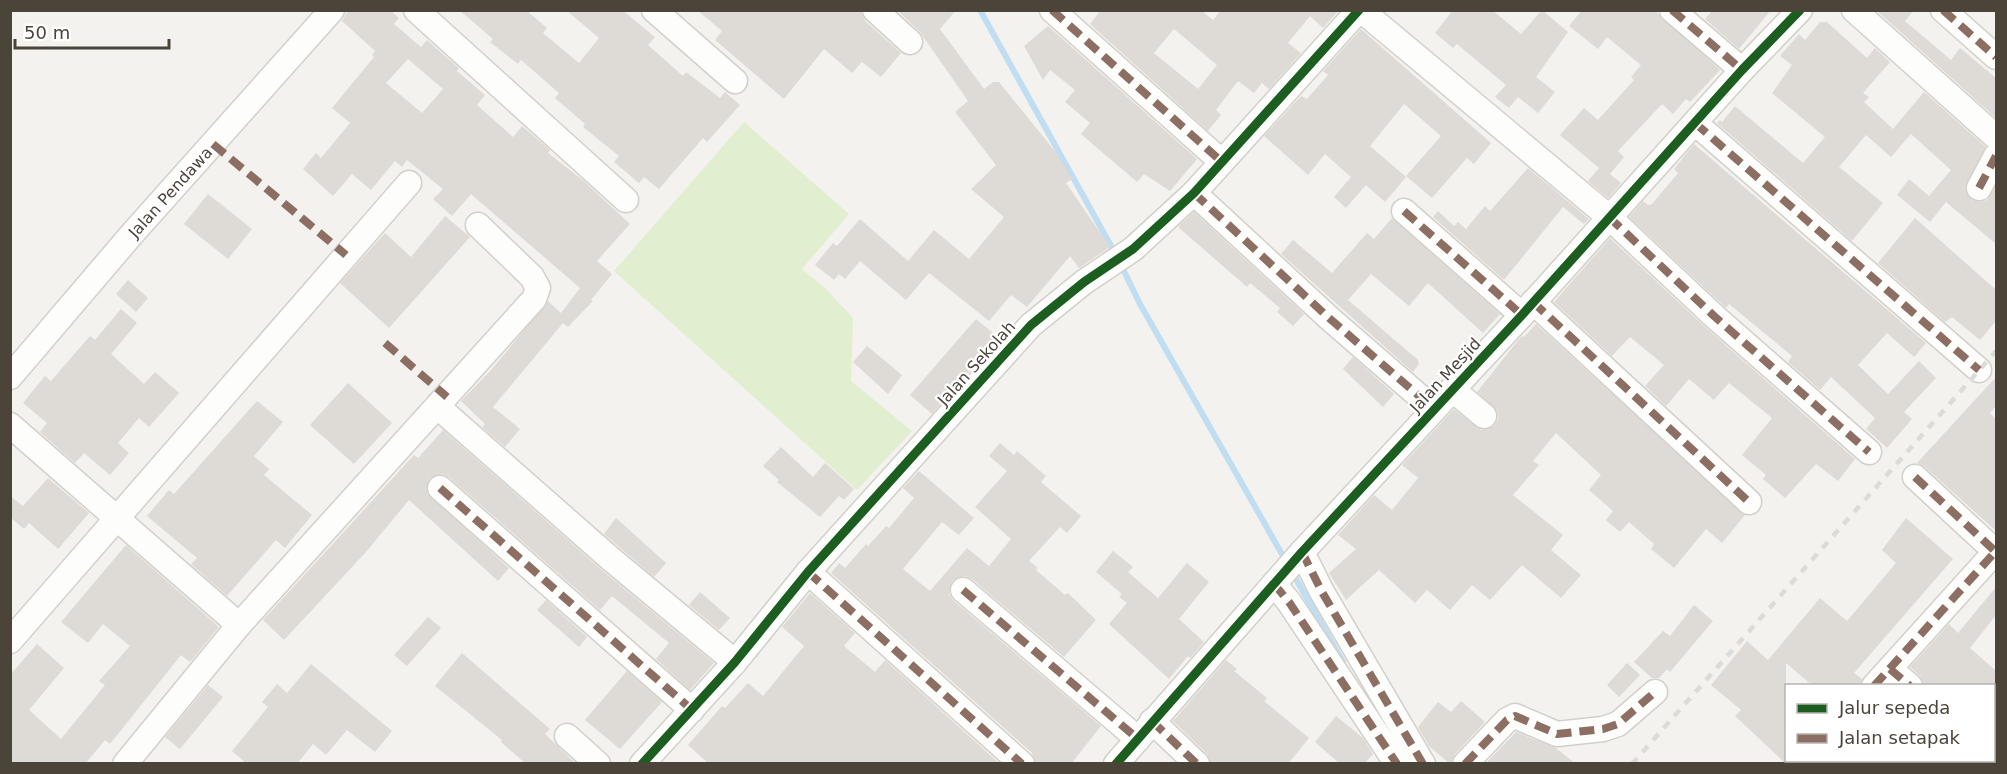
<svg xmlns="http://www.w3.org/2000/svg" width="2007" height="774" font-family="'DejaVu Sans',sans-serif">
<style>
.green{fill:#e1eecf}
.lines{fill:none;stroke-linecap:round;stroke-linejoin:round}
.stream{stroke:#c0ddf1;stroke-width:6}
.building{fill:#dedbd6;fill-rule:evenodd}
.minor-casing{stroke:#d2d0cb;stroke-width:27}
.minor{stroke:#fdfdfc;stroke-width:24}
.rail{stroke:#dbdbda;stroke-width:4.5;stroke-dasharray:8 8;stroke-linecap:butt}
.quiet{stroke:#8d6e63;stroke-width:8;stroke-dasharray:15 8;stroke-linecap:butt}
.cycleway-casing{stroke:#fff;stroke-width:13}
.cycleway{stroke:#1b5e20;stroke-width:9}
.labels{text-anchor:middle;stroke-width:4.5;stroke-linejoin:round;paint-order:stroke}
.street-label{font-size:16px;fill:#4b4439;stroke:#fff}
</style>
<rect width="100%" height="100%" fill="#f4f2ee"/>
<polygon class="green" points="744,122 849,214 802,269 825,288 853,318 851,381 912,431 857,490 614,271"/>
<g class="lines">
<g class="stream">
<polyline points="980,10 1115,253"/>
<polyline points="1121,265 1140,304 1287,563"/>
<polyline points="1292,572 1343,662"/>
</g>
</g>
<g class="building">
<path d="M348 10H390L399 18 394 24 421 47 427 40 459 68 457 71 485 95 477 105 513 137 522 126 550 150 548 153 584 181 630 224 597 261 612 274 591 300 593 301 568 327 563 323 493 407 520 429 505 447 482 427 485 424 461 401 492 369 548 301 561 313 580 288 471 194 452 216 433 199 443 189 407 160 402 167 395 161 371 190 352 174 333 196 303 169 316 153 321 158 350 123 332 108 374 57 372 55 375 51 342 21ZM408 59 443 89 422 113 386 83Z"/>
<polygon points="459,10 526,10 547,28 543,33 579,63 599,38 566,10 622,10 655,37 648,45 683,76 686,72 720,98 725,92 740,105 707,142 703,138 659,189 644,177 639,183 614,162 619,156 583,127 585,124 555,98 559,93 521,60 518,64 490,42 493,39"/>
<polygon points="697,10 861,10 865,21 901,53 881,77 862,62 852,73 824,49 784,99 715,40 722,31"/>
<polygon points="897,10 956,10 940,29 984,89 993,82 999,82 1058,155 1072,179 1066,183 1110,247 1079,268 1070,256 1027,307 1011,295 989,321 929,273 906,300 860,261 845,279 839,274 834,280 815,265 833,243 837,246 860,219 908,261 934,230 969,259 1004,217 971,189 996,165 955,112 968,101 920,32"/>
<path d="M1101 10H1201L1213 20 1221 10H1339L1323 28 1310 16 1288 43 1301 53 1269 89 1262 83 1254 93 1238 81 1216 110 1221 115 1208 131 1090 24ZM1174 29 1217 65 1198 89 1154 53Z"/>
<polygon points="1453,10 1492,10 1521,34 1542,10 1568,32 1536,77 1555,92 1538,113 1518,97 1509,108 1495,97 1506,85 1457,44 1453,48 1435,33"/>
<polygon points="1582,10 1654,10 1720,70 1690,102 1686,99 1673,114 1662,104 1618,151 1624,157 1610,174 1621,183 1608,198 1588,181 1599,168 1560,135 1584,108 1598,120 1634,80 1631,77 1641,65 1607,37 1598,49 1569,26"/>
<polygon points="1713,10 1771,10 1739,49 1705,19"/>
<polygon points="1876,10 1914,10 1905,21 1951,60 1960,48 1996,78 1996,118"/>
<polygon points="1820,22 1827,22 1867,58 1875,48 1890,62 1863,93 1869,97 1864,102 1893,129 1924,92 1986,147 1965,189 1972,200 1980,202 1987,200 1996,185 1996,244 1946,202 1930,222 1897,195 1909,179 1929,196 1951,170 1911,134 1891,157 1866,135 1839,167 1883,203 1852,241 1717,123 1720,120 1722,122 1735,106 1803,163 1825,137 1772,93 1792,65 1780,56 1799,34 1805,40"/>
<polygon points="1048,26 1197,159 1170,191 1144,174 1137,182 1081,134 1090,123 1065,102 1075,90 1050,70 1043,80 1024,46"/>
<polygon points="1361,29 1491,143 1474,164 1467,158 1432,198 1406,176 1441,136 1404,104 1370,146 1406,177 1385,202 1366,185 1346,208 1334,197 1351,177 1325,154 1308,175 1264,136 1301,96 1307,99 1328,75 1323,71"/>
<polygon points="1694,144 1926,343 1914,357 1887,333 1858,365 1888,394 1919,361 1936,378 1904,412 1912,419 1887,448 1866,429 1875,418 1831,377 1820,390 1788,362 1792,356 1729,304 1726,308 1629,217 1643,201 1648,205 1652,204 1678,173 1674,169"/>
<polygon points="1528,168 1589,219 1584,224 1563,207 1504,280 1433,217 1438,211 1454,226 1458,222 1466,229 1485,206 1490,211"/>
<polygon points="208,194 252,229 228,259 184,224"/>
<polygon points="1194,212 1304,314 1293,326 1277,312 1280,308 1250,283 1247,287 1178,227"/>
<polygon points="445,216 470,237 389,328 340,283 385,233 411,257"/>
<polygon points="1392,218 1500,314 1483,333 1428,283 1409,306 1371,274 1348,300 1418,360 1419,364 1413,372 1281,254 1293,240 1332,273 1367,233 1374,239"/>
<polygon points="1915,218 1996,290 1996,321 1980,340 1952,317 1945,322 1878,263"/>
<polygon points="1610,238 1705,327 1855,459 1838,481 1816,464 1785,498 1763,479 1766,475 1742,455 1772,418 1729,383 1714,400 1689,379 1666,406 1645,386 1664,365 1630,337 1612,356 1554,302"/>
<polygon points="128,280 148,298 136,312 116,294"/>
<polygon points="121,309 137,323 111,354 144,384 155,372 179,393 149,427 139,418 118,443 129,453 110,475 84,453 75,463 40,432 47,423 23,403 45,376 51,381 90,336 95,340"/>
<polygon points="976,319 999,338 932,414 910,395"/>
<polygon points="1536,324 1745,515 1722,543 1706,529 1674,568 1651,549 1654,544 1629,522 1620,532 1606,520 1613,511 1589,490 1601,475 1556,433 1533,461 1539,465 1513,495 1563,535 1551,550 1581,575 1561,598 1522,565 1490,600 1472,585 1450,610 1427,590 1415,603 1379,570 1346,600 1329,573 1356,549 1338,535 1374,495 1392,510 1418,478 1402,465 1454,409 1481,430 1494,426 1498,419 1497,411 1477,392 1519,339 1522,336 1524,337"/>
<polygon points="867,346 902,375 888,394 853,362"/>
<polygon points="1353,357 1394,394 1383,407 1343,369"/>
<polygon points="1996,377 1996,406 1990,413 1996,419 1996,531 1925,467 1917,463"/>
<polygon points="348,383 392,423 354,464 310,425"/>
<polygon points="257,401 283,422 254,456 269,469 264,475 312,515 285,548 276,540 227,596 191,564 197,558 147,516 169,490 174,494"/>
<polygon points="443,430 603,571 714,663 690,690 656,659 669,643 612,596 600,610 449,477 442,474 429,479 427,493 509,568 498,581 409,500 366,552 284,640 263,620 414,455 418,458"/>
<polygon points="1000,443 1014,455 1017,451 1046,476 1041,482 1081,516 1067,533 1060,527 1029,561 1038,568 1036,570 1065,595 1068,593 1096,620 1064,657 972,579 965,576 953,580 949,594 954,601 1101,726 1071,764 1036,764 1032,753 831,573 839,563 845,568 866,544 868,546 886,526 889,528 914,498 903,488 919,471 974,518 959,535 942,522 903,569 930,591 967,548 989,566 1011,539 975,507 1007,471 989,456"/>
<polygon points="781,447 813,477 825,463 854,489 844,500 839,496 820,517 777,482 779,480 763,466"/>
<polygon points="48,478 89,513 58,549 29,523 24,529 10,517 10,496 23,506"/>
<polygon points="616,518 666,563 654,577 604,534"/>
<polygon points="1906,518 1953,559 1854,673 1862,679 1860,686 1813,686 1786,663 1786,764 1735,716 1741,710 1711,685 1747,641 1768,660 1820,598 1847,621 1896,563 1882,550"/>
<polygon points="126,545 219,627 190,662 181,655 110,744 105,740 85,764 10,764 10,675 37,644 64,668 29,710 61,739 105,685 99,681 130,646 103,624 88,643 61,622"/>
<polygon points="1113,551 1133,567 1128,572 1158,598 1187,563 1209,582 1179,619 1204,642 1190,658 1188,656 1169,679 1109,624 1127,603 1119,597 1122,594 1096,572"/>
<polygon points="1996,587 1996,615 1970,648 1996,671 1996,686 1924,686 1920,676 1910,667 1949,624 1958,633"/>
<polygon points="700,592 730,618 719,630 689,605"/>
<polygon points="810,593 855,633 844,646 875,672 885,660 1000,764 709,764 688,745 722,706 725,708 748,683 763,696 804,646 782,627"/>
<polygon points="546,600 587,637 579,647 537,610"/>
<polygon points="1694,605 1713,621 1670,672 1667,669 1659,678 1652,678 1634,662 1663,631 1670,636"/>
<polygon points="428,617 441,628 407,666 394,655"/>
<polygon points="462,653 550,729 545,734 576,764 526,764 501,742 502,740 435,686"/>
<polygon points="1226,660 1237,669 1234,671 1267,698 1264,701 1309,738 1288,764 1211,764 1207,754 1173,721"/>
<polygon points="1627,663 1640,675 1619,697 1607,685"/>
<polygon points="311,664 392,731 375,752 347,730 326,755 313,744 297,764 247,764 232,751 268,707 262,702 277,684 287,693"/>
<polygon points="627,671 662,702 620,749 585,720"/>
<polygon points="208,685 223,697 180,749 165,737"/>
<polygon points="1461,701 1485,722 1455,754 1450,764 1429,746 1418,727 1438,702 1451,712"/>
<polygon points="1336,716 1363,738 1373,754 1364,764 1340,764 1315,742"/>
<polygon points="1516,732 1556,748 1576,764 1485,764"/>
</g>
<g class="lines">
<defs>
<g id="minor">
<polyline points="416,10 626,200"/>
<polyline points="654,10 735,81"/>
<polyline points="875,10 910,42"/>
<polyline points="1052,10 1222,162"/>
<polyline points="1361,10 1609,217 1714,316 1869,452"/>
<polyline points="1672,10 1742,70"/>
<polyline points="1854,10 1996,137"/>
<polyline points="1943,10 1996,57"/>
<polyline points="1695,123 1979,370"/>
<polyline points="1979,188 1996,156"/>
<polyline points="1194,193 1329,318 1434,409"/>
<polyline points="1404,211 1522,315"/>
<polyline points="1533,302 1749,502"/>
<polyline points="10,377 132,234 332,10"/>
<polyline points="1452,389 1484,416"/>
<polyline points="438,407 612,560 735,662"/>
<polyline points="10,425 239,625"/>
<polyline points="1915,477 1996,552"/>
<polyline points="440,488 692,710"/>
<polyline points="1302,552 1322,592 1423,764"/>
<polyline points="808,572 1022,764"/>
<polyline points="1274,584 1289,602 1397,764"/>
<polyline points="963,590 1138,739"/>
<polyline points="10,641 409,183"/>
<polyline points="1890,669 1910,686"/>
<polyline points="1874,686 1996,551"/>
<polyline points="1994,714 1996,710"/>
<polyline points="1152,721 1197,764"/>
<polyline points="567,736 598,764"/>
<polyline points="1872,760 1875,764"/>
<polyline points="125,764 239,625 534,299 538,288 532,277 478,225"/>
<polyline points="642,764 735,662 808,572 1031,325 1084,282 1133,249 1194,193 1359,10"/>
<polyline points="1116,764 1302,552 1522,315 1742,70 1800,10"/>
<polyline points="1465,764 1507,720 1515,716 1557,734 1603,729 1618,724 1655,692"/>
</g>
</defs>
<use href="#minor" class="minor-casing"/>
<use href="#minor" class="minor"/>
<polyline class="rail" points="1632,764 1996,351"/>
<g class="quiet">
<polyline points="1052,10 1222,162"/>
<polyline points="1672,10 1742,70"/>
<polyline points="1943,10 1996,57"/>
<polyline points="1695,123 1979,370"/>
<polyline points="213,144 346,255"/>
<polyline points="1979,188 1996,156"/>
<polyline points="1194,193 1329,318 1434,409"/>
<polyline points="1404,211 1522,315"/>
<polyline points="1609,217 1714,316 1869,452"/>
<polyline points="1533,302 1749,502"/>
<polyline points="385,343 447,397"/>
<polyline points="1915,477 1996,552"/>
<polyline points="440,488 692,710"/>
<polyline points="1302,552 1322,592 1423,764"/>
<polyline points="808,572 1022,764"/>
<polyline points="1274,584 1289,602 1397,764"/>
<polyline points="963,590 1138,739"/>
<polyline points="1890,669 1910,686"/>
<polyline points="1874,686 1996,551"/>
<polyline points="1994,714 1996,710"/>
<polyline points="1152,721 1197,764"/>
<polyline points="1872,760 1875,764"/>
<polyline points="1465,764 1507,720 1515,716 1557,734 1603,729 1618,724 1655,692"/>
</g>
<defs>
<g id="cycleway">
<polyline points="642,764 735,662 808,572 1031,325 1084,282 1133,249 1194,193 1359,10"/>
<polyline points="1116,764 1302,552 1522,315 1742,70 1800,10"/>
</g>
</defs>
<use href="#cycleway" class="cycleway-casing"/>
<use href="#cycleway" class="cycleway"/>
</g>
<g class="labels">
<g class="street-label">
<text transform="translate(170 192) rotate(-48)" y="6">Jalan Pendawa</text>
<text transform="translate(976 363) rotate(-48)" y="6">Jalan Sekolah</text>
<text transform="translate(1445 375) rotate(-47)" y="6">Jalan Mesjid</text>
</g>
</g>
<rect width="2007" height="774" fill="none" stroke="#4b4439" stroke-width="24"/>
<rect x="1785" y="684" width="210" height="78" fill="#ffffff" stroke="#b7b4b0" stroke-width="1.5"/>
<rect x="1797" y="704" width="30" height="9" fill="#1b5e20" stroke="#b7b4b0" stroke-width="1.5"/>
<text x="1839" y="714" font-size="18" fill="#4b4439">Jalur sepeda</text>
<rect x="1797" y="734" width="30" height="9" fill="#8d6e63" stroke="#b7b4b0" stroke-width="1.5"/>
<text x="1839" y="744" font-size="18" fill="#4b4439">Jalan setapak</text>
<path d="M15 39v9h154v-9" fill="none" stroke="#4b4439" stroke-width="3"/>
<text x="24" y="39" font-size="18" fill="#4b4439" stroke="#ffffff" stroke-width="4.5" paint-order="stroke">50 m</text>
</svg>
